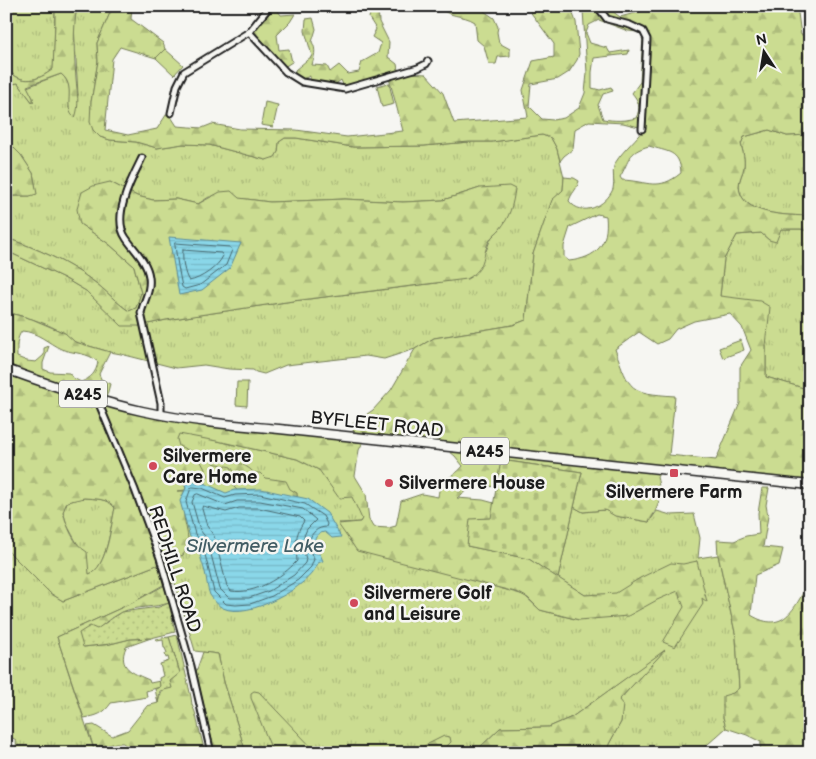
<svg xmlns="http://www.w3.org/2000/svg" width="816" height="759" font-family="'Balsamiq Sans',sans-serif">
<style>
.grass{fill:url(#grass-tufts);stroke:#747c56}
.forest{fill:url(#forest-firs);stroke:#747c56;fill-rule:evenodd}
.cemetery{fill:url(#cemetery-stones);stroke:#747c56}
.park{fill:#cbdc91;stroke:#747c56}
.garden{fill:url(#garden-dots);stroke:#747c56}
.water{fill:url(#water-rules);stroke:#5e8c97}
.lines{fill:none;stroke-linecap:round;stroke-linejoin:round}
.shore{stroke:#48676e;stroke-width:1}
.minor-casing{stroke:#1c1c1c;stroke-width:9}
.primary-casing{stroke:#1c1c1c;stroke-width:11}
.minor{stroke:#f6f6f2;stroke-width:5}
.primary{stroke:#f6f6f2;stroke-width:8}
.poi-dot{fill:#d1495b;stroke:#f6f6f2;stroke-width:2}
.labels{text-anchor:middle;stroke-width:5;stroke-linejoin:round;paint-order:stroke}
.shield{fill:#f6f6f2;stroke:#5d5d5c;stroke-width:1}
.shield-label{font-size:16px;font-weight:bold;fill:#1c1c1c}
.street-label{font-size:18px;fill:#1c1c1c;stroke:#f6f6f2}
.poi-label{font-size:18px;font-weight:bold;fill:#1c1c1c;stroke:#f6f6f2;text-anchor:start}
.water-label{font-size:19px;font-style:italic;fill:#425d64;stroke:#f6f6f2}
</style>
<defs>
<pattern id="grass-tufts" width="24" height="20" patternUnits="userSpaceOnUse" patternTransform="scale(1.25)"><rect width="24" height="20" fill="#cbdc91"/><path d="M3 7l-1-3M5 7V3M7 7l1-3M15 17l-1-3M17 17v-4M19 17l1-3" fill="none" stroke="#aebc7c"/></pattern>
<pattern id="forest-firs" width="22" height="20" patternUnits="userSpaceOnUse" patternTransform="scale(1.25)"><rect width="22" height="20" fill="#cbdc91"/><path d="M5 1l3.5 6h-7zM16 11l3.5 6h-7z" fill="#aebc7c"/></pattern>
<pattern id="cemetery-stones" width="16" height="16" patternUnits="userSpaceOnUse" patternTransform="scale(1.25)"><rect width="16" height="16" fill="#cbdc91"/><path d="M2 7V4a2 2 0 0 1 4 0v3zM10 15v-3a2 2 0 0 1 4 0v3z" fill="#aebc7c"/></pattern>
<pattern id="garden-dots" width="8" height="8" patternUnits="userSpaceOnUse" patternTransform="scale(1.25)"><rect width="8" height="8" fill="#cbdc91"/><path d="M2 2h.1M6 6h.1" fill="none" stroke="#aebc7c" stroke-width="1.8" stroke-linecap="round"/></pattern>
<pattern id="water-rules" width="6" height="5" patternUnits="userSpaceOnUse" patternTransform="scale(1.25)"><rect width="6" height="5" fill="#8ad7e9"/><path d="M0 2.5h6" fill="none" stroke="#76b8c7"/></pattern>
</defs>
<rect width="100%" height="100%" fill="#f6f6f2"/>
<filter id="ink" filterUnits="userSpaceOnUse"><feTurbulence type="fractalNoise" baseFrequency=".02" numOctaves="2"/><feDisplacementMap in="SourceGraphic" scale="10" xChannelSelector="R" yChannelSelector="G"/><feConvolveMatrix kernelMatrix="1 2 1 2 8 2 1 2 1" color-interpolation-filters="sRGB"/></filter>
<g filter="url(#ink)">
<g class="grass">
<path d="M6 6H55L54 61 53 69C38 81 22 85 8 70L9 57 6 58Z"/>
<path d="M77 6H113L97 43 98 61 91 102 93 130 100 137 110 140 136 142 157 148 183 144 209 145 266 160 278 152 279 142 285 138H296L353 147 424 146 469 142H492L542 135 551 138 557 149 564 177 563 190 552 201 533 254 526 320 513 325 434 338 415 349 384 359 366 356 321 361 286 365 264 374 256 372 253 370 229 369 204 365 176 368 121 354 110 352 75 342C56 325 31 318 6 312V253L13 254 64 278 86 291 106 310 139 326 166 320 293 301 437 283 486 251 491 238 500 229 480 188 443 200 403 202 345 199 270 202 246 199 209 197 198 204 176 199 153 200 137 196 110 182 80 224 109 244 134 266 141 293 136 308 129 311C115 302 106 290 93 281 67 262 37 248 6 238V196H30L36 189 33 173 21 155 12 146 6 132V85L18 83 33 103V98L27 87 61 74C72 83 70 95 69 108L78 95 74 25Z"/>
<path d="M769 130 787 136 810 135V216C788 215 740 216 739 186 739 179 743 173 744 167 745 159 743 152 741 144L744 137Z"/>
<polygon points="781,229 801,229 810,232 810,390 766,377 766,346 720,296 724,259 737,235 761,233 769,240"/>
<polygon points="174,431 297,459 343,482 360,501 363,517 360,522 339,523 482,583 524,595 540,610 579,620 697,561 617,596 585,595 558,578 574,507 583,512 605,510 616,516 649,522 657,511 671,515 694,514 700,538 698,558 718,555 736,637 739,689 733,693 723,717 726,728 698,753 607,753 609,744 621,722 619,700 663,652 572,717 549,727 500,728 474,753 246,753 224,682 218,654 195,651 175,583 163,585 132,603 57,637 95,753 17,753 16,740 6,734 6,549 50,593 63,601 183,555 175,483"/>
<path d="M84 498C95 499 109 498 115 508 111 524 106 571 89 574L80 549 67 525 63 511 67 502Z"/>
</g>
<g class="forest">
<path d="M55 6H77C73 30 74 54 76 78 77 92 80 105 75 118 61 108 78 87 61 74L27 86 33 98V103L18 83 6 85 7 57H9L8 70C22 85 38 81 53 69L55 23Z"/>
<path d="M113 6H132L131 19 163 43 165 49 156 58 120 47 112 59 105 130 128 135 157 129 168 112 177 126 202 128 212 124 240 129 296 130 347 137 403 131 389 78 408 73 426 74 443 93 454 123 528 117 523 90 533 61 554 57V44L526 6H570L576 22 579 54 577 60 569 72 558 79 531 84 529 106 542 119 553 120 564 118 579 108 585 93 587 73 583 10 575 6 607 7 620 17 639 12 641 6H797L801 35 810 32V135L787 136 769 130 744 137 741 144C743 152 745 159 744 167 743 173 739 179 739 186 740 216 788 215 810 216V232L801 229H781L776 242 769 240 761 233 737 235 724 259 720 296 760 301 770 307 766 346V377L810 390V481L661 470 657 477C662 496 660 505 649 522L615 516 605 510 583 512 574 507 582 472 502 460 497 486 470 488 457 498 483 500 494 503 493 505 509 508 467 546 529 559 585 595 616 593 640 578 671 563 683 564 697 561 707 602 702 598 703 604 675 647 663 642 684 607 678 591 657 600 628 616 579 620 540 610 528 598 519 593 357 551 338 524 360 522 362 519 352 497 339 498 319 470 297 459 222 442 179 434 177 439 179 446 197 454 208 475 205 483 183 476 186 490 177 491H186C185 499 184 508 184 516 186 531 192 541 183 555L63 601 50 593 6 549V312L32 319 65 333 75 342 110 352 99 374 101 379 110 384 107 395 104 400 140 410 356 437 351 425 373 410 391 390 415 349 434 338 513 325 526 320 533 254 552 200 563 190 564 177 574 178 579 181C577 190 571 193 569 201 582 218 606 206 613 189 615 182 612 172 614 166 618 155 635 141 642 131L639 127 623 123 589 121 575 129 573 149 564 156 560 161 557 149 551 138 542 135 492 142H469L424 146 353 147 296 138H285L279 142 278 152 275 157 266 160 209 145 183 144 157 148 136 142 110 140 100 137 93 130 90 122 91 102 98 61 97 43ZM599 20 628 31 638 32 643 37 640 82 632 93C639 101 641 108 636 118 625 121 615 121 603 119L598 105 603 94 613 91 611 87 600 90 592 88V72L594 58 628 54 629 50 610 53 607 48 590 43 586 33 589 25ZM649 146C667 152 680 150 681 173 658 192 648 181 622 180L620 177C630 160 627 152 649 146ZM597 214 606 216C609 244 597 258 569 261L564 257V246L570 227ZM730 314 742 327 751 350 740 367V403L716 460 669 455 675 396C629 393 630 391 615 349L639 332 657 344 668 339 676 329 694 321ZM22 331C38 332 48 343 61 349 74 354 88 352 98 362 96 373 91 378 81 382L73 378 69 373 50 372 43 369V363L49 346 44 348V355L36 362 27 361 17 357C17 348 16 338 22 331ZM356 438 444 447 455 456 463 466C452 480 440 476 438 497L422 494 401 501 396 526 388 528 373 527 369 520 366 494 355 476 359 450 363 442H356ZM84 498C95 499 108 498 115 508 111 524 107 569 89 574L87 552C73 544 67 526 63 512L67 502Z"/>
<path d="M366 6H378L379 22 389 42 388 57 397 64 398 70 344 87 341 80 333 86 310 81V76L302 79 295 75V70L312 56 305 31 306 19 313 18 316 29 312 42C317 50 314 57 312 65L327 66 330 72 339 65 348 74 359 72 362 62 378 53 381 43 372 37 376 29 369 18 371 9Z"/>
<path d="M438 6H484V11L494 18 498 27 497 32 499 43 510 49V56L498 57 496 64H489L484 46 477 40 475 22C463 14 448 18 438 6Z"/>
<polygon points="275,7 281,15 295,14 290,22 277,35 279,50 289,49 292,62 284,67 254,31"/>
<polygon points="6,132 12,146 21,155 33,173 37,194 30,196 6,196"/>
<path d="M110 182 137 196 153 200 176 199 198 204 220 192 231 191 239 198 270 202 345 199 403 202 443 200 480 188 509 186 515 189C513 204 510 217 500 229 498 232 494 234 492 237 480 253 489 267 467 279L293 301 166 320 139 326H122L86 291 64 278 13 254 6 253V238C37 248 67 262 93 281 106 290 115 302 129 311L136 308 141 293 134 266 109 244 80 224 77 209 82 192 93 186Z"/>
<path d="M213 459C228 461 244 461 254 473H260L265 478 286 481 290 489 297 493 298 504 238 491 234 487C237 478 236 474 231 467L213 463Z"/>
<path d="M762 488H769L766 505 768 516 763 547 783 549 779 565 755 575 751 615C785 636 796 605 810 580V753H760L761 742 747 735 726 728 723 717V696L733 693 739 688 736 637 718 555 717 540 734 541 746 536 759 534 758 513Z"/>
<path d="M165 585 169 603C154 608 136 606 122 612 107 618 93 634 84 647L110 644 130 639 151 638 126 647C117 668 133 673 149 680L150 683 160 681V687L146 691 147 697 111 703C104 714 96 716 84 718L57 637 132 603Z"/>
<path d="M177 635 191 697 192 705 195 712 205 753H136L123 743H116L94 749 87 726 94 725 112 736 128 730 147 706 158 703C161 688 167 682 180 673L169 637Z"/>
<polygon points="665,650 619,700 623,705 621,722 609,744 607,753 553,753 554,747 531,751 528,753 474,753 500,728 549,727 572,717"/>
<polygon points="203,652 218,654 224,682 246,753 215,753 196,672"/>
<polygon points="254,691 259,692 317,753 273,753 251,698 251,693"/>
<polygon points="444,736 450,737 451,742 440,753 410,753"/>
</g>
<polygon class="cemetery" points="501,460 582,472 558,578 529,559 467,546 470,519 491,518"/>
<g class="park">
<polygon points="165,49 183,65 174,75 156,58"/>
<polygon points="389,83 394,104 382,107 377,86"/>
<polygon points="265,102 278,105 273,127 261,125"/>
<polygon points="741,340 744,350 723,358 719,348"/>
<polygon points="237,382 248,382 247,406 236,405"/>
</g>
<g class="garden">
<polygon points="169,603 175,632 151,638 130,639 110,644 83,647 79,633 90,626 97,629 121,612 159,607"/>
<polygon points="169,637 180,673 170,681 172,688 160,691 158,703 155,689 160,687 159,678 163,676 160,664 169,661 168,657 166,658 165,654 167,653 165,648 164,648 163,640 157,641 156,639"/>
</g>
<g class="water">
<polygon points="169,237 241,243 230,268 202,290 179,295"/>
<path d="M186 476 194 482 204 483 226 493 234 490 261 489 308 499 327 513 341 537 332 538 325 532C314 533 312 544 316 553L320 554 323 561 318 563C310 587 248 620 223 608 218 606 213 599 210 595 207 588 207 579 205 572 202 562 199 553 197 543L190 537 180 501 186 488 183 478Z"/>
</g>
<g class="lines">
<g class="shore">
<polygon points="175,243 230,247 232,250 226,265 200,285 185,289 182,287 178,266"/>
<path d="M183 250 221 253 223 256C218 267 201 279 189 281 184 274 182 259 183 250Z"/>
<path d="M193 487 202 488 225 498 235 495 260 494 305 504 323 516 327 524 326 527C309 528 305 546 314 559L311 567 298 580 272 596 250 604 236 605 226 604 214 592 202 542 195 534 186 502 191 488Z"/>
<polygon points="198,494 225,505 237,501 260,501 303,509 316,520 307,529 304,536 303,548 306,559 305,563 294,575 269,591 249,598 229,598 220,589 207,539 200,530 192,502 195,495"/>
<path d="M203 506 226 512 239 508H259L300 517 304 521C294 536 296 544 297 561 282 577 255 595 231 591L227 586 214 536 207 526 202 509Z"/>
</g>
<defs>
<g id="minor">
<polyline points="597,6 607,19 630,25 643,31 647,39 642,129"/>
<polyline points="249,32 286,72 302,82 345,89 418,68 426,64 428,61"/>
<polyline points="171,113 177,86 184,72 249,32 270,6"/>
<path d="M142 158C132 178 111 217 126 238 134 250 147 261 149 277 151 291 144 300 141 313L161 403V415"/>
<polyline points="97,399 135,490 160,558 191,666 211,753"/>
</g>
<path id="primary" d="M6 369C50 385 96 401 142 411 187 421 233 425 279 429L810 485"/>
</defs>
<use href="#minor" class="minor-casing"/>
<use href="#primary" class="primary-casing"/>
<use href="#minor" class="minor"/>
<use href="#primary" class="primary"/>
</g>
</g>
<g class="poi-dot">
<circle cx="153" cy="466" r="5"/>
<rect x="669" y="468" width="10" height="10" rx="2.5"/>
<circle cx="389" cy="483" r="5"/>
<circle cx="354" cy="603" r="5"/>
</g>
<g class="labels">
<g class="shield">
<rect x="59" y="380.5" width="48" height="27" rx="4"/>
<rect x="461" y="437.5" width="48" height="27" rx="4"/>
</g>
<g class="shield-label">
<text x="83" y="400">A245</text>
<text x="485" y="457">A245</text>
</g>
<g class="street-label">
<text transform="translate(377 424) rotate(6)" y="6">BYFLEET ROAD</text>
<text transform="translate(175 569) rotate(72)" y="6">REDHILL ROAD</text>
</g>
<g class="poi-label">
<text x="163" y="462">Silvermere<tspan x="163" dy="21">Care Home</tspan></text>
<text x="399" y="489">Silvermere House</text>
<text x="674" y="498" text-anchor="middle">Silvermere Farm</text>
<text x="364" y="599">Silvermere Golf<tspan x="364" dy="21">and Leisure</tspan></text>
</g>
<g class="water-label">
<text x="255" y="552">Silvermere Lake</text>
</g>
</g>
<rect width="816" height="759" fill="none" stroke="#f6f6f2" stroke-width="25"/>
<rect x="12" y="12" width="791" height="734" fill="none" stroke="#1c1c1c" stroke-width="2" filter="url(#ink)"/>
<g transform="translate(764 52) rotate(348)" stroke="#f6f6f2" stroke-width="4" paint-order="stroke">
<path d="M0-4L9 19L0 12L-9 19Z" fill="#1c1c1c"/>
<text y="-8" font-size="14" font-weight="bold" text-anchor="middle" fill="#1c1c1c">N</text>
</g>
</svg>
